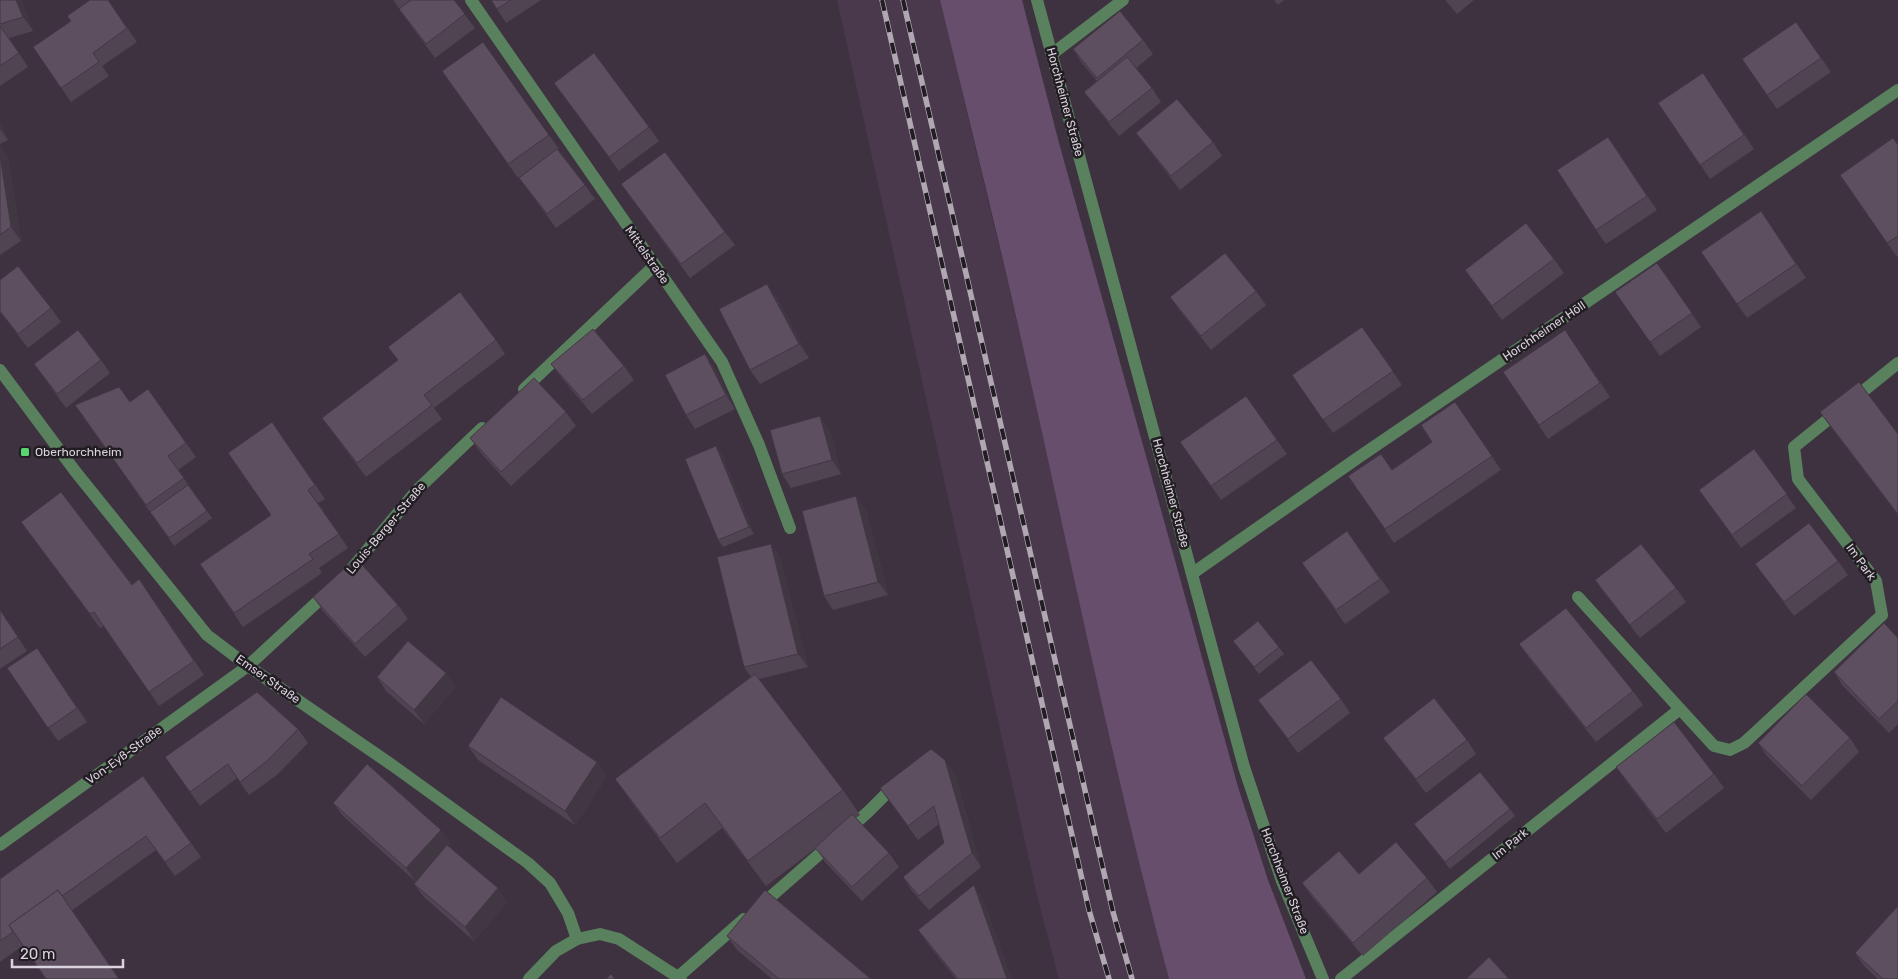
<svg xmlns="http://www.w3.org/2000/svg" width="1898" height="979" font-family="Rubik,sans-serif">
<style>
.built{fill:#4a394d}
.green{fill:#684e6d}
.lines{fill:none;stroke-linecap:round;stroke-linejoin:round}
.minor{stroke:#59815e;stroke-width:12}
.rail-casing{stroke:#b0a7b3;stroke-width:5.5}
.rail{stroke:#221c23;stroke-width:4;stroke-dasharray:11;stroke-linecap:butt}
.wall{fill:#504452}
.shaded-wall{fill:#413742}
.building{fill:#5d4f5f;stroke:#413742}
.poi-dot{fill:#58d570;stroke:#221c23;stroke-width:2}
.labels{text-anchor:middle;stroke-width:5;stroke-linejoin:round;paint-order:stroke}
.street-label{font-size:12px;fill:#dad2dc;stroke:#221c23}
.poi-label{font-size:12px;fill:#dad2dc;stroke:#221c23;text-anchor:start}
</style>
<rect width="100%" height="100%" fill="#3e3241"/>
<polygon class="built" points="837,0 940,0 1020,334 1148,899 1169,979 1059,979 1037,895"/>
<path class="green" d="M940 0H1022L1059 143 1238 787 1268 880 1306 979H1169C1112 766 1069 549 1020 334 995 223 967 111 940 0Z"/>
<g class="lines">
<g class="minor">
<polyline points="471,0 722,362 759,445 790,528"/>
<polyline points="1037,0 1244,767 1282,881 1323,979"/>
<polyline points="1052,54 1123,0"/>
<polyline points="0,370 75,471 207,635 248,666 392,765 528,863 550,883 568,913 577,939"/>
<polyline points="524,389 654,266"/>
<polyline points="348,573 417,490 482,428"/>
<polyline points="1193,573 1359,457 1898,90"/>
<polyline points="1578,597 1680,709"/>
<polyline points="847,831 869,811 897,783"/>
<polyline points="0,845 248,666 328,592"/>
<polyline points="760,906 831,844"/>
<polyline points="678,977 744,919"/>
<polyline points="529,979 556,951 577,939 600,934 619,939 681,979"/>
<polyline points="1341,979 1680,709 1714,746 1730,750 1744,743 1882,615 1876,581 1798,479 1794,447 1898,363"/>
</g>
<defs>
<g id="rail">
<polyline points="882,0 1089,910 1109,979"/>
<polyline points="903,0 1113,912 1132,979"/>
</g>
</defs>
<use href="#rail" class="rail-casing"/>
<use href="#rail" class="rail"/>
</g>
<g class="wall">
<polygon points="0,0 21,0 33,31 9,38 28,67 0,86"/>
<polygon points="108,0 137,42 102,66 109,76 71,102 33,47"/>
<polygon points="393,0 454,0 475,28 435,58 409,23"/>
<polygon points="491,0 541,0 506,23"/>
<polygon points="1274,0 1284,0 1278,5"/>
<polygon points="1445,0 1474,0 1457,14"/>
<polygon points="1796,22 1831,72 1777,109 1767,95"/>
<polygon points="1143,40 1153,54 1136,68 1152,88 1161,102 1119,136 1094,105 1084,92 1097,81 1082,63 1073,49"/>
<polygon points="442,71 549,135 559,149 558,149 595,199 556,228 519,178 529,170 518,178"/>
<polygon points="1703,73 1754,149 1710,179 1658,103"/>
<polygon points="554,83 649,127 659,141 619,171"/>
<polygon points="0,123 8,140 0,144"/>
<polygon points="1136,133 1213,142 1222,156 1180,190 1146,146"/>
<polygon points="1608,137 1657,210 1606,244 1596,230"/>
<polygon points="1898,145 1898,256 1897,257 1840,175"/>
<polygon points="0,146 8,157 21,241 0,255"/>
<polygon points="621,184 725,232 735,245 690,278"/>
<polygon points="1761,211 1806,278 1747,318 1701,252"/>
<polygon points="1554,259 1564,273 1502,320 1465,270"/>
<polygon points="1657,263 1701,327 1660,356 1615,292"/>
<polygon points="0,280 51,308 61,322 28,348 0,312"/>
<polygon points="1256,291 1266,305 1211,350 1180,311 1170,297"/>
<polygon points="777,298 809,358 760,384 750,370"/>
<polygon points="1362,327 1402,385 1333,433 1292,375"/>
<polygon points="1565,330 1610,397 1548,439 1503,372"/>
<polygon points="496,340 505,354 434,408 442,419 366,477 322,418 398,360 388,347"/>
<polygon points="705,354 714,368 735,409 695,429 686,415"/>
<polygon points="101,360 110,373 66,408 34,364"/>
<polygon points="551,364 624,366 634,380 592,414 561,377"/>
<polygon points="148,389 196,457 178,470 212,518 174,546 75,405 130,402"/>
<polygon points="1246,396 1287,454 1221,500 1180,442"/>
<polygon points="1455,402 1501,470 1394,543 1348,476 1392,470 1432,442"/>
<polygon points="566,412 576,426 511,486 480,452 470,438"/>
<polygon points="1820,412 1898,434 1898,515 1830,426"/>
<polygon points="272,422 325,499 318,503 348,548 319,568 322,573 243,627 200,564 271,515"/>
<polygon points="830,430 841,474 791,488 782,474"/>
<polygon points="1754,449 1796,508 1741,548 1699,490"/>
<polygon points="721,453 754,534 723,547 718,540"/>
<polygon points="866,510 888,595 833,610 824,596"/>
<polygon points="21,522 132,585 139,579 204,675 159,706 104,626 100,628"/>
<polygon points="1347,531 1390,592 1345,624 1302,563"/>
<polygon points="771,544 780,558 808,667 759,679 843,790 860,815 856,818 889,853 899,867 862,901 825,862 816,848 766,886 722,828 677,863 633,804 615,779 751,677 744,667"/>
<polygon points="1838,561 1848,575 1794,616 1755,564"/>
<polygon points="1595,580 1676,588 1686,602 1640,638 1605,594"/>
<polygon points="313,597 398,605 408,619 365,657 323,611"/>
<polygon points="0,610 27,651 0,669"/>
<polygon points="1898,638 1898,724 1889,733 1843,686 1834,672"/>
<polygon points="1233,641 1279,647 1284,654 1259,674"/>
<polygon points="1519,644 1633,691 1643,705 1596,742 1529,658"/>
<polygon points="37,648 87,722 58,741 7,668"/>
<polygon points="446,673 455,687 424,724 386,691 377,677"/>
<polygon points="1341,699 1350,713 1298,753 1258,700"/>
<polygon points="298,729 308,743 277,775 249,795 237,778 200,806 165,757"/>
<polygon points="1383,738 1467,740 1476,754 1426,793 1393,751"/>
<polygon points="1850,738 1859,752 1811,800 1767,756 1758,743"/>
<polygon points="468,746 597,762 607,776 575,825 478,760"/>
<polygon points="1616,767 1714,774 1724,788 1666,833 1626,781"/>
<polygon points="955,774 981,867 929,910 912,891 903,877 944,843 939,824 918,840 880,788"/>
<polygon points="143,776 201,857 175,876 156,850 0,962 0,879"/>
<polygon points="333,803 451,844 448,846 507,902 474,941 424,897 414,884 416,882 343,816"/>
<polygon points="1510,809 1515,816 1450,869 1414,824"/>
<polygon points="1359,874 1427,878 1437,892 1363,956 1312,897 1302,883"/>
<polygon points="983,899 1011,979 956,979 928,944 918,930"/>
<polygon points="727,936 871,979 772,979 737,950"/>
<polygon points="1855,953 1898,979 1878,979 1864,966"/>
</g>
<g class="shaded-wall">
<polygon points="16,0 21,0 33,31 23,17"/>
<polygon points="0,123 8,140 0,129"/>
<polygon points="1608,137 1618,151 1657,210 1647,196"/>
<polygon points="0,146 8,157 21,241 11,227 0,155"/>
<polygon points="767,284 777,298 809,358 799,344"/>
<polygon points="705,354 714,368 735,409 726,395"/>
<polygon points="820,416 830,430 841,474 832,460"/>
<polygon points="716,446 721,453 754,534 749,527"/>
<polygon points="856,496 866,510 888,595 878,582"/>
<polygon points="771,544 780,558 808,667 798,654"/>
<polygon points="446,673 455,687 424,724 414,710"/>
<polygon points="945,760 955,774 981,867 972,853"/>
<polygon points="597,762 607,776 575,825 565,811"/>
<polygon points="441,830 451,844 416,882 406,868"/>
<polygon points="974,885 983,899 1011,979 1007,979"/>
<polygon points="498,888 507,902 474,941 465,927"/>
</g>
<g class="building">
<polygon points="0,0 16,0 23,17 0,24"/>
<polygon points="90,0 108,0 127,28 93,53 99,62 61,88 33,47 71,21 67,16"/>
<polygon points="411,0 454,0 465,14 426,44 399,9"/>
<polygon points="491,0 511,0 497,9"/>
<polygon points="1120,11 1143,40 1097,78 1073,49"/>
<polygon points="1796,22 1821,58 1767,95 1742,59"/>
<polygon points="0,26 19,53 0,66"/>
<polygon points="483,42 549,135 508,164 442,71"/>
<polygon points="594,53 649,127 609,157 554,83"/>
<polygon points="1127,57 1152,88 1109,122 1084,92"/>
<polygon points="1703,73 1744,135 1700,165 1658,103"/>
<polygon points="1177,99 1213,142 1171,176 1136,133"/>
<polygon points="1608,137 1647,196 1596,230 1557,170"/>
<polygon points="1893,138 1898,145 1898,236 1887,243 1840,175"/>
<polygon points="557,149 585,185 547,214 519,178"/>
<polygon points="665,152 725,232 681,264 621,184"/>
<polygon points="0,155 11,227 0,235"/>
<polygon points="1761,211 1796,264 1737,304 1701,252"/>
<polygon points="1526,223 1554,259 1492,306 1465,270"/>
<polygon points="1225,253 1256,291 1201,336 1170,297"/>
<polygon points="1657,263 1692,313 1650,342 1615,292"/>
<polygon points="18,266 51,308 18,334 0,311 0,280"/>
<polygon points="767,284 799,344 750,370 719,309"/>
<polygon points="460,292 496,340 424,395 432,405 357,463 322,418 398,360 388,347"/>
<polygon points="1362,327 1393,371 1323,420 1292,375"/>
<polygon points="593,329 624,366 583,400 551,364"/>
<polygon points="78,330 101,360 57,394 34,364"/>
<polygon points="1565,330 1600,383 1539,425 1503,372"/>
<polygon points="705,354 726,395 686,415 665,375"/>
<polygon points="534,378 566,412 501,472 470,438"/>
<polygon points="1859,382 1898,434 1898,512 1897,513 1820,412"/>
<polygon points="119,387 130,402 148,389 186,443 168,456 184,478 146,505 75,405"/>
<polygon points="1246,396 1277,440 1211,486 1180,442"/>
<polygon points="1455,402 1492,456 1385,529 1348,476 1381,454 1392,470 1432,442 1421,425"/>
<polygon points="820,416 832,460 782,474 770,430"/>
<polygon points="272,422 315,485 308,490 339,534 309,554 313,559 234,613 200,564 271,515 228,453"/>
<polygon points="716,446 749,527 718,540 685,459"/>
<polygon points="1754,449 1787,494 1732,535 1699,490"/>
<polygon points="188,485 207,511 169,538 150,512"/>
<polygon points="61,492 132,585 139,579 194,661 149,692 94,612 90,614 21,522"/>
<polygon points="856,496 878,582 824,596 802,511"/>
<polygon points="1809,523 1838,561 1784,602 1755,564"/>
<polygon points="1347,531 1380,579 1336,610 1302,563"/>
<polygon points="771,544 798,654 744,667 717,557"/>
<polygon points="1641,544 1676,588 1630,625 1595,580"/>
<polygon points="356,558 398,605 355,644 313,597"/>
<polygon points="1566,608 1633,691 1586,728 1519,644"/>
<polygon points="0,610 18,637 0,649"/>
<polygon points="1258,621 1279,647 1254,667 1233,641"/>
<polygon points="1884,623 1898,638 1898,701 1879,719 1834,672"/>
<polygon points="408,641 446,673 414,710 377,677"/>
<polygon points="37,648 77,708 48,728 7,668"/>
<polygon points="1311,660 1341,699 1288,739 1258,700"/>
<polygon points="755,674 843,790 748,861 705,803 660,838 615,779"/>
<polygon points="257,692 298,729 267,761 240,782 228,764 190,792 165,757"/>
<polygon points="1806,694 1850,738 1802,786 1758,743"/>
<polygon points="501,697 597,762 565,811 468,746"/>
<polygon points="1434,698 1467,740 1416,779 1383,738"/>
<polygon points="1674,722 1714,774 1657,819 1616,767"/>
<polygon points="931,749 945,760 972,853 919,896 903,877 944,843 934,806 908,826 880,788"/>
<polygon points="367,764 441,830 406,868 333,803"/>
<polygon points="1480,772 1510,809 1445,862 1414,824"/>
<polygon points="143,776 191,843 165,862 146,836 62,896 58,890 9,925 13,932 0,941 0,879"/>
<polygon points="852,814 889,853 852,887 815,848"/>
<polygon points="1396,842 1427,878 1353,943 1302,883 1339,851 1359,874"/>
<polygon points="447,845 498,888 465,927 414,884"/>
<polygon points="974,885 1007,979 958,979 918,930"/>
<polygon points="58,890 119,979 46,979 9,925"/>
<polygon points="765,890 871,979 779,979 727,936"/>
<polygon points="1898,906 1898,979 1883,979 1855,953"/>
<polygon points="1489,957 1509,979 1466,979"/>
<polygon points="611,974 615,979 606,979"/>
</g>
<rect class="poi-dot" x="20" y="447" width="10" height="10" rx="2.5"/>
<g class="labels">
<g class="street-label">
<text transform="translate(1065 102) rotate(75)" y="4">Horchheimer Straße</text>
<text transform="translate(647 255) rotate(55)" y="4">Mittelstraße</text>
<text transform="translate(1544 331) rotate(-34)" y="4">Horchheimer Höll</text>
<text transform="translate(1171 493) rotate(75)" y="4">Horchheimer Straße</text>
<text transform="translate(386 528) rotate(-50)" y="4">Louis-Berger-Straße</text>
<text transform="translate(1861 562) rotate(54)" y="4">Im Park</text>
<text transform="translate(268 679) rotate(35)" y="4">Emser Straße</text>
<text transform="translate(124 755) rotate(-36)" y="4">Von-Eyß-Straße</text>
<text transform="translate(1510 844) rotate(-39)" y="4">Im Park</text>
<text transform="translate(1285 881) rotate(69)" y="4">Horchheimer Straße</text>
</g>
<g class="poi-label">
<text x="35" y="456">Oberhorchheim</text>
</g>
</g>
<path d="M12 959v8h111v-8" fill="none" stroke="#dad2dc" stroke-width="2.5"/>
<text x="20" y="959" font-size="15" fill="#dad2dc" stroke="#221c23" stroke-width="4" paint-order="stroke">20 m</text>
</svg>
